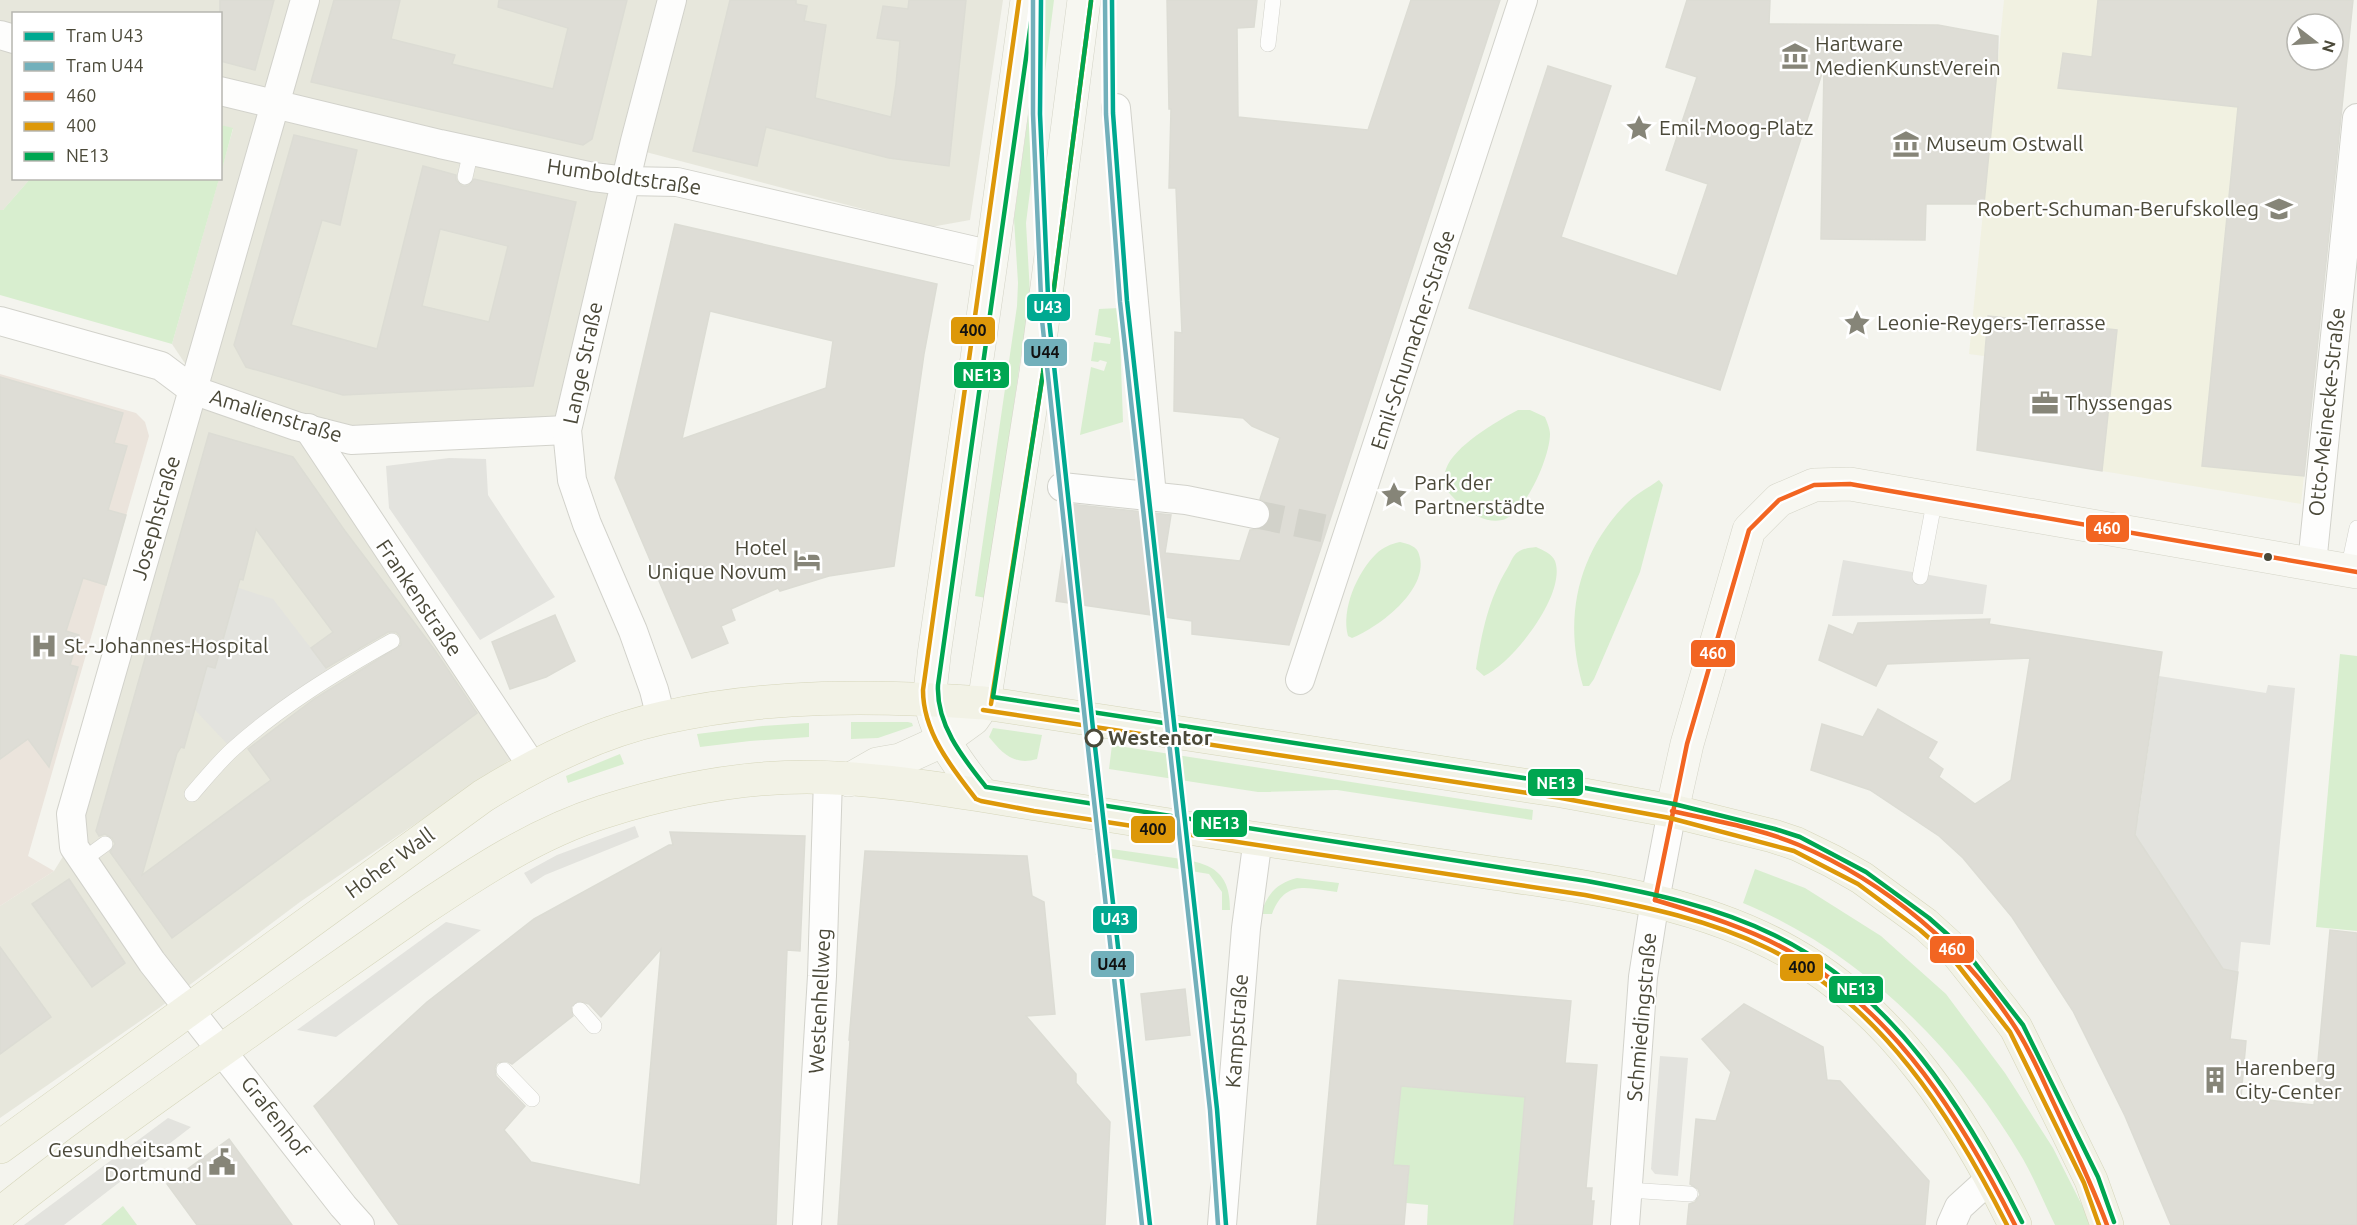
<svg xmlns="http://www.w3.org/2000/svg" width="2357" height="1225" font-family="Ubuntu,sans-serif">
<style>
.residential{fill:#e7e7dc}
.education{fill:#f1f1e1;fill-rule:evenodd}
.medical{fill:#ebe4dc}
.green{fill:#d8eecf}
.parking{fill:#e3e3de}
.building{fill:#deddd6;stroke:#dcdcd4;stroke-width:1.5;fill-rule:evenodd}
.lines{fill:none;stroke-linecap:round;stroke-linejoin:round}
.street-tunnel{stroke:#d2d2ca;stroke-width:28;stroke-dasharray:28 14;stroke-linecap:butt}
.lane-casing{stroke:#d2d2cb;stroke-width:16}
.street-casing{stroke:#d2d2cb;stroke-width:30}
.secondary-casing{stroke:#d4d4c7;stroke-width:34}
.primary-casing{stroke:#d6d6bb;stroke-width:34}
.lane{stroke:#fdfdfc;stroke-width:15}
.street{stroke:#fdfdfc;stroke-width:28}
.secondary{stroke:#f7f7f1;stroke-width:33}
.primary{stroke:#f2f2e6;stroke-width:33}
.bus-1-casing{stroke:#fff;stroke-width:9}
.bus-2-casing{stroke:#fff;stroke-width:9}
.bus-3-casing{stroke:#fff;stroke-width:9}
.bus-1{stroke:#f26522;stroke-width:4.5}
.bus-2{stroke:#dd9809;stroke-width:4.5}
.bus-3{stroke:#00a651;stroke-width:4.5}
.tram-1-casing{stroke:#fff;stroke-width:9}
.tram-2-casing{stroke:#fff;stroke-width:9}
.tram-1{stroke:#00a991;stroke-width:4.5}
.tram-2{stroke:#72b0bb;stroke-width:4.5}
.bus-dot{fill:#4b4939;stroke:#fff;stroke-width:2}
.stop-dot{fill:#fff;stroke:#4b4939;stroke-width:3}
.labels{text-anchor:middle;stroke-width:4.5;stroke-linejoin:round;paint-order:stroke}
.poi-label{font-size:21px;fill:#4b4939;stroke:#fff;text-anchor:start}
.street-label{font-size:21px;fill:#4b4939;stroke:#fff}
.stop-label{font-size:21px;font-weight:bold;fill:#4b4939;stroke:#fff;text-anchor:start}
.line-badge{stroke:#fff;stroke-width:2}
.badge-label{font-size:16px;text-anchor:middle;font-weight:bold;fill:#fff}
.pale-badge-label{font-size:16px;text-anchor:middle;font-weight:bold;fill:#111}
</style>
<rect width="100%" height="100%" fill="#f4f4ee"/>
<polygon class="residential" points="0,0 1003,0 970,220 931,227 623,146 574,426 346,436 300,424 517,755 300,902 159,1008 0,1118 0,906 54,871 67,850 200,386 172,344 233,129 221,125 220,14 14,14 14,178 30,179 3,210 0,210"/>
<path class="education" d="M2004 0H2353L2301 504 2102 471 2117 331 1988 317 1984 356 1969 354ZM2297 24H2333V60H2297Z"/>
<polygon class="medical" points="0,374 136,413 145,422 149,436 28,856 54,871 0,906"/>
<g class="green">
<polygon points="1044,0 1054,0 1026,223 1030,293 986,598 975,596 1017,306 1018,283 1014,219"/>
<polygon points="221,125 233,128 221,173 220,125"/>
<polygon points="30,179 219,179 172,344 0,295 0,210 3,210"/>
<polygon points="1119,308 1123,422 1080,435 1091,367 1104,371 1107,362 1100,360 1098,362 1091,361 1094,342 1110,344 1111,338 1095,335 1099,309"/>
<path d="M1518 410H1530L1545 417C1547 422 1550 429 1550 434 1550 457 1525 515 1502 520 1479 525 1457 503 1444 487 1444 482 1444 474 1446 469 1454 446 1497 421 1518 410Z"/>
<path d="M1659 480 1663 485 1640 572 1594 679 1589 686H1583C1563 619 1577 555 1625 505 1634 495 1648 488 1659 480Z"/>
<path d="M1400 542C1411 545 1418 546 1420 558 1427 590 1380 627 1352 638L1348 636C1341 609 1357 573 1376 554 1383 547 1391 544 1400 542Z"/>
<path d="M1536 547C1543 550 1552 554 1555 561 1567 594 1513 663 1484 676L1476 669C1482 632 1488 600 1508 567 1511 562 1513 555 1518 552 1524 548 1530 548 1536 547Z"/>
<polygon points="2340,654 2357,656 2357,931 2316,927"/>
<polygon points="851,722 908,722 912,723 913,726 878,738 851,739"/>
<polygon points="809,723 809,737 750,741 700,747 697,734 762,726"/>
<path d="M993 728 1042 735 1037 759C1014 766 1002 753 989 737Z"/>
<polygon points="1112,745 1533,810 1532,820 1337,790 1258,792 1109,769"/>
<polygon points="620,754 624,764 568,783 566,776"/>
<path d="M1097 847C1118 850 1140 853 1161 856 1199 862 1231 862 1230 910H1222V892L1209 874 1095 855Z"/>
<path d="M1755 869 1805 888 1881 936 1946 994 2005 1073 2053 1148 2092 1225H2055C2044 1203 2035 1180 2023 1159 1959 1050 1861 952 1743 903Z"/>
<path d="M1297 878 1339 883 1337 892C1307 888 1285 879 1272 914H1261C1267 894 1277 883 1297 878Z"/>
<polygon points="1391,1085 1525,1097 1514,1225 1427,1225 1428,1205 1406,1203 1409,1167 1393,1165 1397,1126"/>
<polygon points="123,1206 137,1225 101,1225"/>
</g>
<g class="parking">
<polygon points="449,458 486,459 488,495 555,597 480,640 389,508 386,466"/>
<polygon points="1843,560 1987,585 1983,614 1832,616"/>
<polygon points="229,585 273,599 327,669 280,703 230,747 195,710 207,666 215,668"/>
<polygon points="2159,676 2266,693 2268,685 2295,688 2270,945 2241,942 2238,972 2223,969 2128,825 2138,819"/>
<polygon points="635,826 639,837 545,875 531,884 524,873 557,855"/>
<polygon points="446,922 481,930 336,1037 297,1030"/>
<polygon points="1660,1056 1688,1058 1678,1176 1655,1174 1651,1169"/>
<polygon points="168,1118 191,1127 64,1225 24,1225"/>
</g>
<g class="building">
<polygon points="220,0 274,0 255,70 220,61"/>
<polygon points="334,0 400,0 391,39 455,55 452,64 553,89 568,28 498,7 499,0 627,0 592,139 583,145 311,82"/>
<polygon points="730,0 796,0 796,4 807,6 804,21 826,25 815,98 891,117 896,84 900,41 877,38 883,6 908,9 909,0 966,0 949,166 889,158 766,127 757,166 693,151"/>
<polygon points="1167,0 1257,0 1254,27 1237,28 1238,117 1368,130 1411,0 1500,0 1289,645 1192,634 1192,621 1056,601 1070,504 1171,515 1165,553 1240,561 1250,530 1261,529 1268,524 1271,517 1270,508 1266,502 1260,499 1280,438 1252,426 1243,418 1174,411 1175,332 1182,333 1176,188 1169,188 1171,109 1169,109"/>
<polygon points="1687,0 1770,0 1769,24 1938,25 1998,36 1997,71 1984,204 1926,204 1925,240 1821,239 1824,67 1720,390 1469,308 1548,66 1611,86 1561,237 1677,276 1708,184 1666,170 1697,77 1666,67"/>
<path d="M2098 0H2353L2304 476 2202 466 2238 107 2058 88 2063 53 2092 57ZM2297 24H2333V60H2297Z"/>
<path d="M294 135 357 150 340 225 322 220 291 325 377 349 423 166 456 175V180L462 186H468L474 179 576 202 533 386 343 395 246 367 234 345ZM440 229 508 246 489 322 422 306Z"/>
<path d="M675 224 937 284 924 354 894 566 829 576 780 591 778 588 731 609 735 620 721 626 728 643 692 658 615 478ZM710 311 833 341 826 388 682 439Z"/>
<polygon points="1988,316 2117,330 2102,471 1977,450"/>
<polygon points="0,377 123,413 114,443 127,446 108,510 126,515 106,585 83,578 66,631 79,635 70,665 78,667 49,767 28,739 0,759"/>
<path d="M209 433 293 457 345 531 434 649 477 713 172 938 110 852 115 844 112 838 105 834 99 836 96 831ZM256 529 333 632 311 648 326 668 388 632H396L400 636 401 645 314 699 248 749 271 780 142 875 177 753 181 747 184 748 207 666 215 668 240 579 243 580Z"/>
<polygon points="555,615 575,661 546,677 510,689 492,642"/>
<polygon points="1990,619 1989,624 2162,652 2135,835 2223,969 2238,972 2230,1039 2246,1041 2241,1097 2314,1105 2330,930 2357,933 2357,1225 2171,1225 2125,1116 2073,1011 2012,917 1963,858 1939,836 1870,790 1811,770 1822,724 1863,737 1878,709 1937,742 1928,758 1943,769 1939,777 1975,804 2011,780 2030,658 1887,664 1876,686 1819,660 1829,625 1853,635 1858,623"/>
<path d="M670 832 805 836 800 951 787 950 776 1225H399L314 1106 427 1002 534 919 669 845H673ZM661 949 640 1185 531 1162 504 1130 525 1106 496 1076 495 1068 497 1063 506 1061 512 1064 573 1016 571 1007 578 1001 589 1004 601 1017Z"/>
<polygon points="865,851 1027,856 1032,896 1044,902 1055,1014 1026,1016 1076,1074 1076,1083 1110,1122 1105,1225 838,1225 850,1040 849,1040"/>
<polygon points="69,879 125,963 92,987 32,904"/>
<polygon points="0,947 51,1017 0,1054"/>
<polygon points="1339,980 1571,1001 1565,1063 1597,1065 1586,1188 1592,1188 1591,1201 1594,1201 1592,1225 1514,1225 1525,1097 1401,1086 1393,1165 1409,1166 1404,1225 1317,1225"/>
<polygon points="1185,989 1190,1035 1146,1040 1141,994"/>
<polygon points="1744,1004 1823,1047 1827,1080 1840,1081 1929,1181 1925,1225 1687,1225 1689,1204 1695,1202 1700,1195 1698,1189 1690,1184 1696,1119 1716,1121 1731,1072 1702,1039"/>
<polygon points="229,1139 292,1225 197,1225 167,1184"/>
</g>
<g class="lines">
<polyline class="street-tunnel" points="1255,514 1327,529"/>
<defs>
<g id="lane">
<polyline points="1268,44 1273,0"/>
<polyline points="465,177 471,151"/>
<polyline points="2348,570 2357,528"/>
<polyline points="1920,577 1935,498"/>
<path d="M192 794C205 779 218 763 232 750 281 706 335 673 392 641"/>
<polyline points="83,860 105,844"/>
<polyline points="580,1010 594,1026"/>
<polyline points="504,1070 532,1099"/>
<polyline points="1628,1190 1690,1194"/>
</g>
<g id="street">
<polyline points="305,0 71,814 74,847 152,962 343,1206 360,1225"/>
<polyline points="0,35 14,39"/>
<polyline points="220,91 440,144 593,177 626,181 677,182 992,255"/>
<polyline points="1116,108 1152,496"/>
<polyline points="0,321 161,366 193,390 296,426 351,440 567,430"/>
<polyline points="308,428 532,766"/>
<polyline points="1062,487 1186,500 1255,514"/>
<polyline points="2312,564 2357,118"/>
<polyline points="1300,680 1523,0"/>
<polyline points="661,718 654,690 633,631 587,524 572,480 567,430 635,141 672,0"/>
<polyline points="807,1225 822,976 828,778"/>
<polyline points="1222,1225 1246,928 1258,838"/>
<polyline points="1625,1225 1643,977 1655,900 1672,811"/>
<polyline points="1951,1225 1959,1207 1992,1177"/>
</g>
<g id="secondary">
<polyline points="849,780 877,764 900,760 944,740 973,719 984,703 1036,372 1084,0"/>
<path d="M982 794C961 768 936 736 931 702 929 687 933 670 934 655L992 255 1027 0"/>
<polyline points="1672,811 1687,744 1749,530 1779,500 1814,485 1850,484 2357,572"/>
</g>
<g id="primary">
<path d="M0 1147 483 796C538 762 598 732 662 718 767 694 877 695 984 703L1562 791 1672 811 1773 836 1797 844 1832 861 1862 878 1925 924 1958 954 2001 1008 2016 1028 2068 1133 2091 1180 2107 1225"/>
<path d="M0 1214C96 1137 198 1068 298 996 339 967 380 939 421 910 478 872 537 833 603 812 669 791 737 777 807 777 884 778 960 792 1036 804 1108 815 1180 826 1252 838 1332 850 1412 861 1492 873 1594 888 1700 901 1791 953 1895 1012 1964 1120 2015 1225"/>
</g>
</defs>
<use href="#lane" class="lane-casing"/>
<use href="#street" class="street-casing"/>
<use href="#secondary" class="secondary-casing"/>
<use href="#primary" class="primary-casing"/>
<use href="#lane" class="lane"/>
<use href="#street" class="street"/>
<use href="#secondary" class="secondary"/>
<use href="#primary" class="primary"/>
<defs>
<g id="bus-1">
<path d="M1672 811C1715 821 1759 828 1799 845 1887 883 1963 947 2015 1027 2032 1053 2043 1081 2056 1108 2074 1147 2092 1185 2107 1225"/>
<polyline points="1655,900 1687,744 1749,530 1779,500 1814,485 1850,484 2357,572"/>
<path d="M1655 900C1702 914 1752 929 1794 954 1898 1016 1962 1120 2015 1225"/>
</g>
<g id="bus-2">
<path d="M1019 0 923 690C923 732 951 767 976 799L981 801 1034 811 1585 895C1647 907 1710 920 1767 948 1881 1003 1952 1117 2007 1225"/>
<polyline points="991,704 1043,373 1091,1"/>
<polyline points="983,710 1561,798 1670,818 1794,851 1858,884 1920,930 1953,959 2010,1032 2084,1183 2099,1225"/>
</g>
<g id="bus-3">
<path d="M1034 1 938 685C936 725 963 758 986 787L1587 881C1651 893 1715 906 1774 935 1892 992 1965 1109 2022 1222"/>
<polyline points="1091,1 1043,373 993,697 1563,784 1674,804 1775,829 1800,837 1866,872 1929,918 1964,949 2023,1025 2098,1177 2114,1222"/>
</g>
</defs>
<use href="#bus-1" class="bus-1-casing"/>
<use href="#bus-2" class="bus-2-casing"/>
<use href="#bus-3" class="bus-3-casing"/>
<use href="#bus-1" class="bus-1"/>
<use href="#bus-2" class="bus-2"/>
<use href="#bus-3" class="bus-3"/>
<defs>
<g id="tram-1">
<polyline points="1041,0 1040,114 1049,319 1094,738 1150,1225"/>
<polyline points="1112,0 1113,113 1127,301 1217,1109 1226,1225"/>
</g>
<g id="tram-2">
<polyline points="1033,0 1033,114 1042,320 1087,739 1142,1225"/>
<polyline points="1105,0 1106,114 1120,302 1210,1110 1218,1225"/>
</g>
</defs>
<use href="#tram-1" class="tram-1-casing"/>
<use href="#tram-2" class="tram-2-casing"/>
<use href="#tram-1" class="tram-1"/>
<use href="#tram-2" class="tram-2"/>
</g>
<defs>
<symbol id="museum-bare" viewBox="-9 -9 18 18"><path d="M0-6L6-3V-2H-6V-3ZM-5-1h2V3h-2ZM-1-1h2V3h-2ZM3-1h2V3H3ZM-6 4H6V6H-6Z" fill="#868578" stroke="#fff" stroke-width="2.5" paint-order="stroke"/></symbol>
<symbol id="sight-bare" viewBox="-9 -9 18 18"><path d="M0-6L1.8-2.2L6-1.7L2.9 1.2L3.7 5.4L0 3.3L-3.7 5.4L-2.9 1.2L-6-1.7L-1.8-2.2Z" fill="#868578" stroke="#fff" stroke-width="2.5" paint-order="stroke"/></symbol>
<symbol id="school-bare" viewBox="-9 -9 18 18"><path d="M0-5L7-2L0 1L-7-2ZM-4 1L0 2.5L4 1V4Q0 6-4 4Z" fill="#868578" stroke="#fff" stroke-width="2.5" paint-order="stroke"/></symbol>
<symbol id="office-bare" viewBox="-9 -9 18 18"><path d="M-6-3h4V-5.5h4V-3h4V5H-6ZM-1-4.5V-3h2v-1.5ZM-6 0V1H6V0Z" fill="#868578" stroke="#fff" stroke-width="2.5" paint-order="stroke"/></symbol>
<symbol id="hotel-bare" viewBox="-9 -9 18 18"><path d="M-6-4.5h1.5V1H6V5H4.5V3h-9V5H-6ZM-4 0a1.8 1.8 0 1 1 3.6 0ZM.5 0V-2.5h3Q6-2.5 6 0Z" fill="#868578" stroke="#fff" stroke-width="2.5" paint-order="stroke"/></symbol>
<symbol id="hospital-bare" viewBox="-9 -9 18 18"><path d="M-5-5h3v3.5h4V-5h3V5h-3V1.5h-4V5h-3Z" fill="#868578" stroke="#fff" stroke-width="2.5" paint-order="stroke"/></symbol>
<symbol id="building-bare" viewBox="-9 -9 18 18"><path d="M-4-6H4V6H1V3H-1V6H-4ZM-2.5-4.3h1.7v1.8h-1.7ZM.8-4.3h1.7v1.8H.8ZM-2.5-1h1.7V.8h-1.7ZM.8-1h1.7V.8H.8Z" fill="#868578" stroke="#fff" stroke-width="2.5" paint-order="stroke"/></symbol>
<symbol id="civic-bare" viewBox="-9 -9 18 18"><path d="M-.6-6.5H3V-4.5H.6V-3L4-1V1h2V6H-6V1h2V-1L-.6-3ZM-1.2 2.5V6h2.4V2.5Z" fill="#868578" stroke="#fff" stroke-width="2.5" paint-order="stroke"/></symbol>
</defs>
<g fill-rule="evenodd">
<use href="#museum-bare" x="1776" y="37" width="38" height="38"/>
<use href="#sight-bare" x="1620" y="109" width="38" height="38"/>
<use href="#museum-bare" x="1887" y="125" width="38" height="38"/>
<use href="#school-bare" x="2260" y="190" width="38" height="38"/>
<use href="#sight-bare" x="1838" y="304" width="38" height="38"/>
<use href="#office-bare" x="2026" y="384" width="38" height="38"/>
<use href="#sight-bare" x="1375" y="476" width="38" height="38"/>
<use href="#hotel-bare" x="788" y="541" width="38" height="38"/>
<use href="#hospital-bare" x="25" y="627" width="38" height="38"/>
<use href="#building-bare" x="2196" y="1061" width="38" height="38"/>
<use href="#civic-bare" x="203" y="1143" width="38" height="38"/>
</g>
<circle class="bus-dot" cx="2268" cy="557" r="5"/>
<circle class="stop-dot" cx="1094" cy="738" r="8"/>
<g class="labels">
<g class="poi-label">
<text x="1815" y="51">Hartware<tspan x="1815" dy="24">MedienKunstVerein</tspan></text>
<text x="1659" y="135">Emil-Moog-Platz</text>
<text x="1926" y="151">Museum Ostwall</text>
<text x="2259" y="216" text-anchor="end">Robert-Schuman-Berufskolleg</text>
<text x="1877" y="330">Leonie-Reygers-Terrasse</text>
<text x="2065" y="410">Thyssengas</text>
<text x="1414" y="490">Park der<tspan x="1414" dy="24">Partnerstädte</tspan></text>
<text x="787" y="555" text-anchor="end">Hotel<tspan x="787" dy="24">Unique Novum</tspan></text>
<text x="64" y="653">St.-Johannes-Hospital</text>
<text x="2235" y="1075">Harenberg<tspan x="2235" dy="24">City-Center</tspan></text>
<text x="202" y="1157" text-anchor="end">Gesundheitsamt<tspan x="202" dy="24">Dortmund</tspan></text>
</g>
<g class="street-label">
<text transform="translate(624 177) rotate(8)" y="7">Humboldtstraße</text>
<text transform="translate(1413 340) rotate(-72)" y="7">Emil-Schumacher-Straße</text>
<text transform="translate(583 363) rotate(-78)" y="7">Lange Straße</text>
<text transform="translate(2327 412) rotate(-84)" y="7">Otto-Meinecke-Straße</text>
<text transform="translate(276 416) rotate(17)" y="7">Amalienstraße</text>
<text transform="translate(156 518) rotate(-74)" y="7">Josephstraße</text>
<text transform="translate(419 598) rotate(56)" y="7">Frankenstraße</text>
<text transform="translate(390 863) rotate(-36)" y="7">Hoher Wall</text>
<text transform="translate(820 1001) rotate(-87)" y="7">Westenhellweg</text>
<text transform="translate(1642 1017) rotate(-85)" y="7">Schmiedingstraße</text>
<text transform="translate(1237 1031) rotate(-86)" y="7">Kampstraße</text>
<text transform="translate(275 1117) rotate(52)" y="7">Grafenhof</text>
</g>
<g class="stop-label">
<text x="1108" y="745">Westentor</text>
</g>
</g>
<g class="line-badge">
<rect x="1026" y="293" width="45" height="29" rx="6" fill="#00a991"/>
<rect x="950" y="316" width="46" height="29" rx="6" fill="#dd9809"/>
<rect x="1023" y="338" width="45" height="29" rx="6" fill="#72b0bb"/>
<rect x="953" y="361" width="57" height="28" rx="6" fill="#00a651"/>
<rect x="2085" y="514" width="45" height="29" rx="6" fill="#f26522"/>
<rect x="1690" y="639" width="46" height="29" rx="6" fill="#f26522"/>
<rect x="1527" y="768" width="57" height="29" rx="6" fill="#00a651"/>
<rect x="1192" y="809" width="56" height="29" rx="6" fill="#00a651"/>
<rect x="1130" y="815" width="46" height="29" rx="6" fill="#dd9809"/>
<rect x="1092" y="905" width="46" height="29" rx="6" fill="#00a991"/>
<rect x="1929" y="935" width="46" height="29" rx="6" fill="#f26522"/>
<rect x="1090" y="950" width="45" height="28" rx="6" fill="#72b0bb"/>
<rect x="1779" y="953" width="45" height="29" rx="6" fill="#dd9809"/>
<rect x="1828" y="975" width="56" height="29" rx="6" fill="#00a651"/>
</g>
<g class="badge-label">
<text x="1048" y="313">U43</text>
<text x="982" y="381">NE13</text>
<text x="2107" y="534">460</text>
<text x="1713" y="659">460</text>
<text x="1556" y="789">NE13</text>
<text x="1220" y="829">NE13</text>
<text x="1115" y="925">U43</text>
<text x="1952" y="955">460</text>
<text x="1856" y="995">NE13</text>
</g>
<g class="pale-badge-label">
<text x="973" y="336">400</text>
<text x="1045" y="358">U44</text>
<text x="1153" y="835">400</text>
<text x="1112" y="970">U44</text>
<text x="1802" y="973">400</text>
</g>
<rect x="12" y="12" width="210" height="168" fill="#ffffff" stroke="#b7b6b0" stroke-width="1.5"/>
<rect x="24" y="32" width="30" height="9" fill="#00a991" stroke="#b7b6b0" stroke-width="1.5"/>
<text x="66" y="42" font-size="18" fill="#4b4939">Tram U43</text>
<rect x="24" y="62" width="30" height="9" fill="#72b0bb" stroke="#b7b6b0" stroke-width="1.5"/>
<text x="66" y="72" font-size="18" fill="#4b4939">Tram U44</text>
<rect x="24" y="92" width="30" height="9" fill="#f26522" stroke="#b7b6b0" stroke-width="1.5"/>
<text x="66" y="102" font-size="18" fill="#4b4939">460</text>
<rect x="24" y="122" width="30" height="9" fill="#dd9809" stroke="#b7b6b0" stroke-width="1.5"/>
<text x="66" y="132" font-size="18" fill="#4b4939">400</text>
<rect x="24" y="152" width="30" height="9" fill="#00a651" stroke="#b7b6b0" stroke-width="1.5"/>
<text x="66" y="162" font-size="18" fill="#4b4939">NE13</text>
<g transform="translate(2315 42) rotate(107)"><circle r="28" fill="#ffffff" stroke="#b7b6b0" stroke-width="1.5"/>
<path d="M0-4.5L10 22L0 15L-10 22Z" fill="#868578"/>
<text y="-9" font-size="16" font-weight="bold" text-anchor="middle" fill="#4b4939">N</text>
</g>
</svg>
